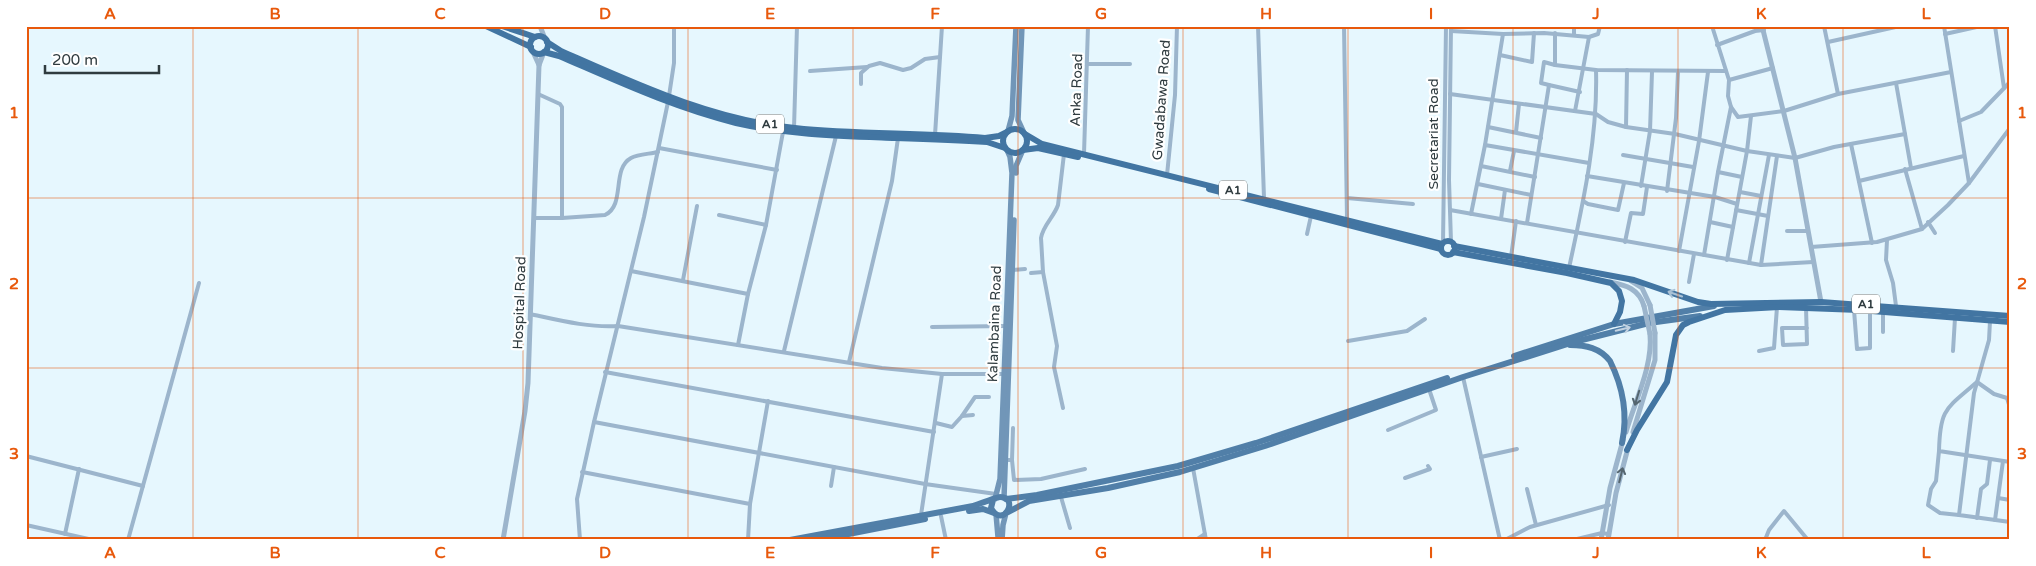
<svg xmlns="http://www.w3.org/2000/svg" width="2036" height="566" font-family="'Varela Round',sans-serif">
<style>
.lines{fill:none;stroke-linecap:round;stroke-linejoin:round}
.minor{stroke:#9cb5cc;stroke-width:4}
.tertiary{stroke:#9cb5cc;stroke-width:5}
.secondary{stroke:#7196b8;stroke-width:5.5}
.primary{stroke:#517fa8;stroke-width:6}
.trunk{stroke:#4275a2;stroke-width:6}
.tertiary-bridge{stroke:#9cb5cc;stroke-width:5}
.oneway{stroke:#aac1d5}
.oneway2{stroke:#c2d2e1}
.oneway3{stroke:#556670}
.grid{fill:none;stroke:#e8590c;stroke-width:1;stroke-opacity:0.55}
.labels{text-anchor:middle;stroke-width:4.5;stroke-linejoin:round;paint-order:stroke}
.shield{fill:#fff;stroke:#6d7679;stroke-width:1}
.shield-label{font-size:12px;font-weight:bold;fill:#2f3b3f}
.street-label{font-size:14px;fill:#2f3b3f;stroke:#fff}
.neatline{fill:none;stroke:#e8590c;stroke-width:2}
.grid-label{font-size:16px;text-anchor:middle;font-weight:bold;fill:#e8590c}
</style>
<rect width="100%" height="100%" fill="#e6f7fe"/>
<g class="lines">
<g class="minor">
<polyline points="1258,26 1264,198"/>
<polyline points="1344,26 1347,219"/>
<polyline points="1451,26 1449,180 1451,242"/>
<polyline points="1824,26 1838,94"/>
<polyline points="1944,26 1969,183"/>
<polyline points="1995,26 2004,88"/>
<polyline points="1451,31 1503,34 1544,33 1589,37 1598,34 1600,26"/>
<polyline points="1555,33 1555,65 1596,70 1726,71"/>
<polyline points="1945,34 1981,26"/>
<polyline points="1574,35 1574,26"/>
<polyline points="1828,42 1900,26"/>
<polyline points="1717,45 1755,31 1764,30"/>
<polyline points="1500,55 1532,62 1534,33"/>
<polyline points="1088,64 1130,64"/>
<polyline points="810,71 867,67"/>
<polyline points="1729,80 1773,68"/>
<polyline points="1896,83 1911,168"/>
<polyline points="861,84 861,73 869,66 880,63 903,70 911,68 925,59 940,57"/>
<polyline points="1549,85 1541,83 1544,62 1555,65"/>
<polyline points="538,94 560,104 562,107 562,218"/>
<polyline points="1450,94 1596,114 1608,122 1626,127 1675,134 1747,151 1795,158 1834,147 1905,134"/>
<polyline points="669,96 674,63 674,26"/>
<polyline points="1731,107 1738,117 1784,111 1838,94 1951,72"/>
<polyline points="1575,111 1589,37"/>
<polyline points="1959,121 1981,112 2010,82"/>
<polyline points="1488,127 1541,138"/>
<polyline points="1626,127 1627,70"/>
<polyline points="794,128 797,26"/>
<polyline points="1516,132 1519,104"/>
<polyline points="935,135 942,26"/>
<polyline points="1851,144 1872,243"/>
<polyline points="1485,145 1589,163"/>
<polyline points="659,148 777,170"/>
<polyline points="1084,154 1088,26"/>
<polyline points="1623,155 1693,167"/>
<polyline points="1481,166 1535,177"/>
<polyline points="1905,169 1922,229"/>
<polyline points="1510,171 1514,151"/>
<polyline points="1718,172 1742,177"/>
<polyline points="1167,175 1175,95 1177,26"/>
<polyline points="1587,176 1715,197 1737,204"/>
<polyline points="1859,181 1964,156"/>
<polyline points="1478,184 1531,195"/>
<polyline points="1641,186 1650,131 1652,72"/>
<polyline points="1667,191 1676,118 1678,72"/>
<polyline points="1740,192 1761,196"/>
<polyline points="1347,198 1413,204"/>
<polyline points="1583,201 1588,204 1618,210 1624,183"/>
<polyline points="1450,210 1761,265 1813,262"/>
<polyline points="1736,210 1768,216"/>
<polyline points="1471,214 1485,145 1503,34"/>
<polyline points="719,215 766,225"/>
<path d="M534 218H562L605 215C626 205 611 169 631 158 638 154 650 154 658 152"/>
<polyline points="1501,219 1505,190"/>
<polyline points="1710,222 1733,227"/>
<polyline points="1928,222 1935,233"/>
<polyline points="1527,223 1549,85 1580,92"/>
<polyline points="1787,231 1808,231"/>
<polyline points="1307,234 1311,216"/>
<polyline points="1887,240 1886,260 1893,283 1896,306"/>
<polyline points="1625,242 1631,213 1643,214 1647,187"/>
<polyline points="1443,243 1446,26"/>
<polyline points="1811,247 1877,242 1922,229 1948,205 1969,183 2010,128"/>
<polyline points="1679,251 1699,141 1708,72"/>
<polyline points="1704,255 1718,172 1731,107 1728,96 1729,80 1712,26"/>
<polyline points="1511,257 1516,221"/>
<polyline points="1727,260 1747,151 1751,116"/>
<polyline points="1749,263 1769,155"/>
<polyline points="1761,265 1777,156"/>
<path d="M1569 268C1583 203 1598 137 1596 70"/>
<polyline points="1013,270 1025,269"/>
<polyline points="631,271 748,294"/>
<polyline points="1031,273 1043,272"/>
<polyline points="683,280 697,206"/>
<polyline points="1689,282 1694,254"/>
<polyline points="1806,307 1807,344 1783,345 1782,328 1807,328"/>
<polyline points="1854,310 1857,349 1870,348 1870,311"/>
<path d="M530 314C558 320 589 328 618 326L882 368 942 374H1005"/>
<polyline points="1990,321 1989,340 1974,393 1959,515 2010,522"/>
<polyline points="932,327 1006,326"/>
<polyline points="1883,332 1883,312"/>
<polyline points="1348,341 1407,331 1425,319"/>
<polyline points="738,345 748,294 766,225 783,132"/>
<polyline points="784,351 836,136"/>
<polyline points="1759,351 1774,348 1777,307"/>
<polyline points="1953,351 1955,318"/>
<polyline points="849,362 892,181 898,138"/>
<polyline points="605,372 934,432"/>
<polyline points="1463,377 1500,540"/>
<path d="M1063 408 1054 367 1057 346 1043 272 1041 238C1043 225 1054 217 1058 205L1064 154"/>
<path d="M2010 408 2007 398 1994 394 1977 382C1946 409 1940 408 1939 451L2010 462"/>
<polyline points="962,416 975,397 989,397"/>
<polyline points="594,422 925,484 996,494"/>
<polyline points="936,423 952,427 962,416 973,415"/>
<polyline points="1388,430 1436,410 1429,389"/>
<polyline points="1939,451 1936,481 1931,489 1928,505 1940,513 1959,515"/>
<polyline points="26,456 143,486"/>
<polyline points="1481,457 1517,449"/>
<polyline points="1006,460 1012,460 1014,480 1041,479 1085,469"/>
<polyline points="1012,460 1013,428"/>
<polyline points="1193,468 1206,540"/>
<polyline points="582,472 750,504"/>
<polyline points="1405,478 1430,469 1428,466"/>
<polyline points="831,486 834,467"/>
<polyline points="1527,489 1536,525"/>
<polyline points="1061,497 1070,528"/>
<polyline points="1998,498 2010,500"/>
<polyline points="921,515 942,374"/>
<polyline points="941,516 946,540"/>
<polyline points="1977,518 1981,489 1987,484 1990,460"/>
<polyline points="1995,520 2003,461"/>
<polyline points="26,525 93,540"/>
<polyline points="65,534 79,469"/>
<polyline points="128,540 199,283"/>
<polyline points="580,540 577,499 594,422 644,217 668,102"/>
<polyline points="748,540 750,504 768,401"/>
<polyline points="1196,540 1205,534"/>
<polyline points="1505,540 1530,527 1609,505"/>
<polyline points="1573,540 1602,533 1608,534"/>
<polyline points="1765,540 1769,530 1784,511 1808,540"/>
</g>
<g class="tertiary">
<polyline points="540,26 545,39"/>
<polyline points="1762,26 1795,158 1821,302"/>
<polyline points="533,52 539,65"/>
<polyline points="1631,281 1642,288 1650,305"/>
<path d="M1610 282C1626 285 1639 289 1644 306"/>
<path d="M1626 432C1635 401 1653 366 1650 334"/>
<polyline points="1633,432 1655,360 1655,333"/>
<polyline points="503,540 525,411 528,383 539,65 544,52"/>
<polyline points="1601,540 1610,488 1623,440"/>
<polyline points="1608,540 1616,493 1628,448"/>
</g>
<g class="secondary">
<polyline points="1022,26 1018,120 1024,133"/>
<polyline points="1008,131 1012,116 1016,26"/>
<polyline points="1016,173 1016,166 1022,152"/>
<polyline points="1004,498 1014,220"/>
<polyline points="995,499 1000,479 1012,173 1010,157 1007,150"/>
<polyline points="996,514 998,537"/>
<polyline points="1002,540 1003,525 1006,513"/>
</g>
<g class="primary">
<path d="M1570 345C1586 345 1600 348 1610 361 1623 387 1628 415 1622 443"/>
<polyline points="1514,356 1614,324 1714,306"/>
<polyline points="1006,499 1037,495 1178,466 1256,443 1447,378"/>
<polyline points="969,511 983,509 994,513"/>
<polyline points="1008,512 1029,501 1108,488 1180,472 1265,446 1463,377 1574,342 1649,323 1700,316"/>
<path d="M790 540 973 506C979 504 997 497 1000 497 1020 497 1003 530 991 508L993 500"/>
<polyline points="818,540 925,519"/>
</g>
<g class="trunk">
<polyline points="486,26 531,47"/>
<polyline points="502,26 535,37"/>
<circle cx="539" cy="45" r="9"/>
<path d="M547 42 561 51C636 84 712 120 795 128 858 135 922 132 985 138L999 136 1007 132"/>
<path d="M544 52 559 56C617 81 675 108 736 123 789 135 842 136 895 138 926 139 956 140 987 142L1005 148"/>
<circle cx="1015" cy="141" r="12"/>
<polyline points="1025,134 1042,144 1442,244"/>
<polyline points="1023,150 1038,148 1078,157"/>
<polyline points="1209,189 1441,249"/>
<circle cx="1448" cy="248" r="7"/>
<polyline points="1454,246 1634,280 1698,302 1711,304 1821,302 2010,316"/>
<polyline points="1453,252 1567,273 1611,283 1619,291 1622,301 1620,312 1614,324"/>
<polyline points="1627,450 1637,430 1667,382 1676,335 1683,325 1689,322 1725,310 1779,307 1859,310 2010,322"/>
</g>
<g class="tertiary-bridge">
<polyline points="1650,305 1655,333"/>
<polyline points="1644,306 1650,334"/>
</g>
</g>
<defs><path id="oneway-shaft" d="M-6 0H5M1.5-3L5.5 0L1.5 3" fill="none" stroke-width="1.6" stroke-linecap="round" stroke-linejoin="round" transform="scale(1.25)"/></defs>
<use class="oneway" href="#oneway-shaft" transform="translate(1675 294) rotate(-161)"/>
<use class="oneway2" href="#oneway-shaft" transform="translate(1623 329) rotate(-14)"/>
<g class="oneway3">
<use href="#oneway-shaft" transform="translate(1637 398) rotate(107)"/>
<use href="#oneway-shaft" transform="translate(1621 475) rotate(-76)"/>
</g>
<path class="grid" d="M193 26V540M358 26V540M523 26V540M688 26V540M853 26V540M1018 26V540M1183 26V540M1348 26V540M1513 26V540M1678 26V540M1843 26V540M26 198H2010M26 368H2010"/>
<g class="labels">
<g class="shield">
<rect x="756" y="114.5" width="28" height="19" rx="4"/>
<rect x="1219" y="180.5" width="28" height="19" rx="4"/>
<rect x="1852" y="294.5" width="28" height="19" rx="4"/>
</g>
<g class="shield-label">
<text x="770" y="128">A1</text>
<text x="1233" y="194">A1</text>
<text x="1866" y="308">A1</text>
</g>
<g class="street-label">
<text transform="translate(1076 90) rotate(-88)" y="5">Anka Road</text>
<text transform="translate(1161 100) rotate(-86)" y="5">Gwadabawa Road</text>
<text transform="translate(1433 134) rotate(-90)" y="5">Secretariat Road</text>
<text transform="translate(519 303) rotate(-88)" y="5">Hospital Road</text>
<text transform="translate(994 324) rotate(-88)" y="5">Kalambaina Road</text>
</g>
</g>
<rect width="2036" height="566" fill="none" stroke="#ffffff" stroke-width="55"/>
<path d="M45 65v8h114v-8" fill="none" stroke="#2f3b3f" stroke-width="2.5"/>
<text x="52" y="65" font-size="15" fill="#2f3b3f" stroke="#ffffff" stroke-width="4" paint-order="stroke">200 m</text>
<rect x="28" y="28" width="1980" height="510" class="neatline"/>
<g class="grid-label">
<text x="110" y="19">A</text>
<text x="275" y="19">B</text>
<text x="440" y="19">C</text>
<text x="605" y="19">D</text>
<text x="770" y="19">E</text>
<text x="935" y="19">F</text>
<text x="1101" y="19">G</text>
<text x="1266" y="19">H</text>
<text x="1431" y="19">I</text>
<text x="1596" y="19">J</text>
<text x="1761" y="19">K</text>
<text x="1926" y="19">L</text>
<text x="14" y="118">1</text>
<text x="2022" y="118">1</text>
<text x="14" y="289">2</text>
<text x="2022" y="289">2</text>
<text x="14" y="459">3</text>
<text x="2022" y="459">3</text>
<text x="110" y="558">A</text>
<text x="275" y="558">B</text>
<text x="440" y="558">C</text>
<text x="605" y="558">D</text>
<text x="770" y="558">E</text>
<text x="935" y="558">F</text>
<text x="1101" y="558">G</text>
<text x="1266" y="558">H</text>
<text x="1431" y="558">I</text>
<text x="1596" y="558">J</text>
<text x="1761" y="558">K</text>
<text x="1926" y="558">L</text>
</g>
</svg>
